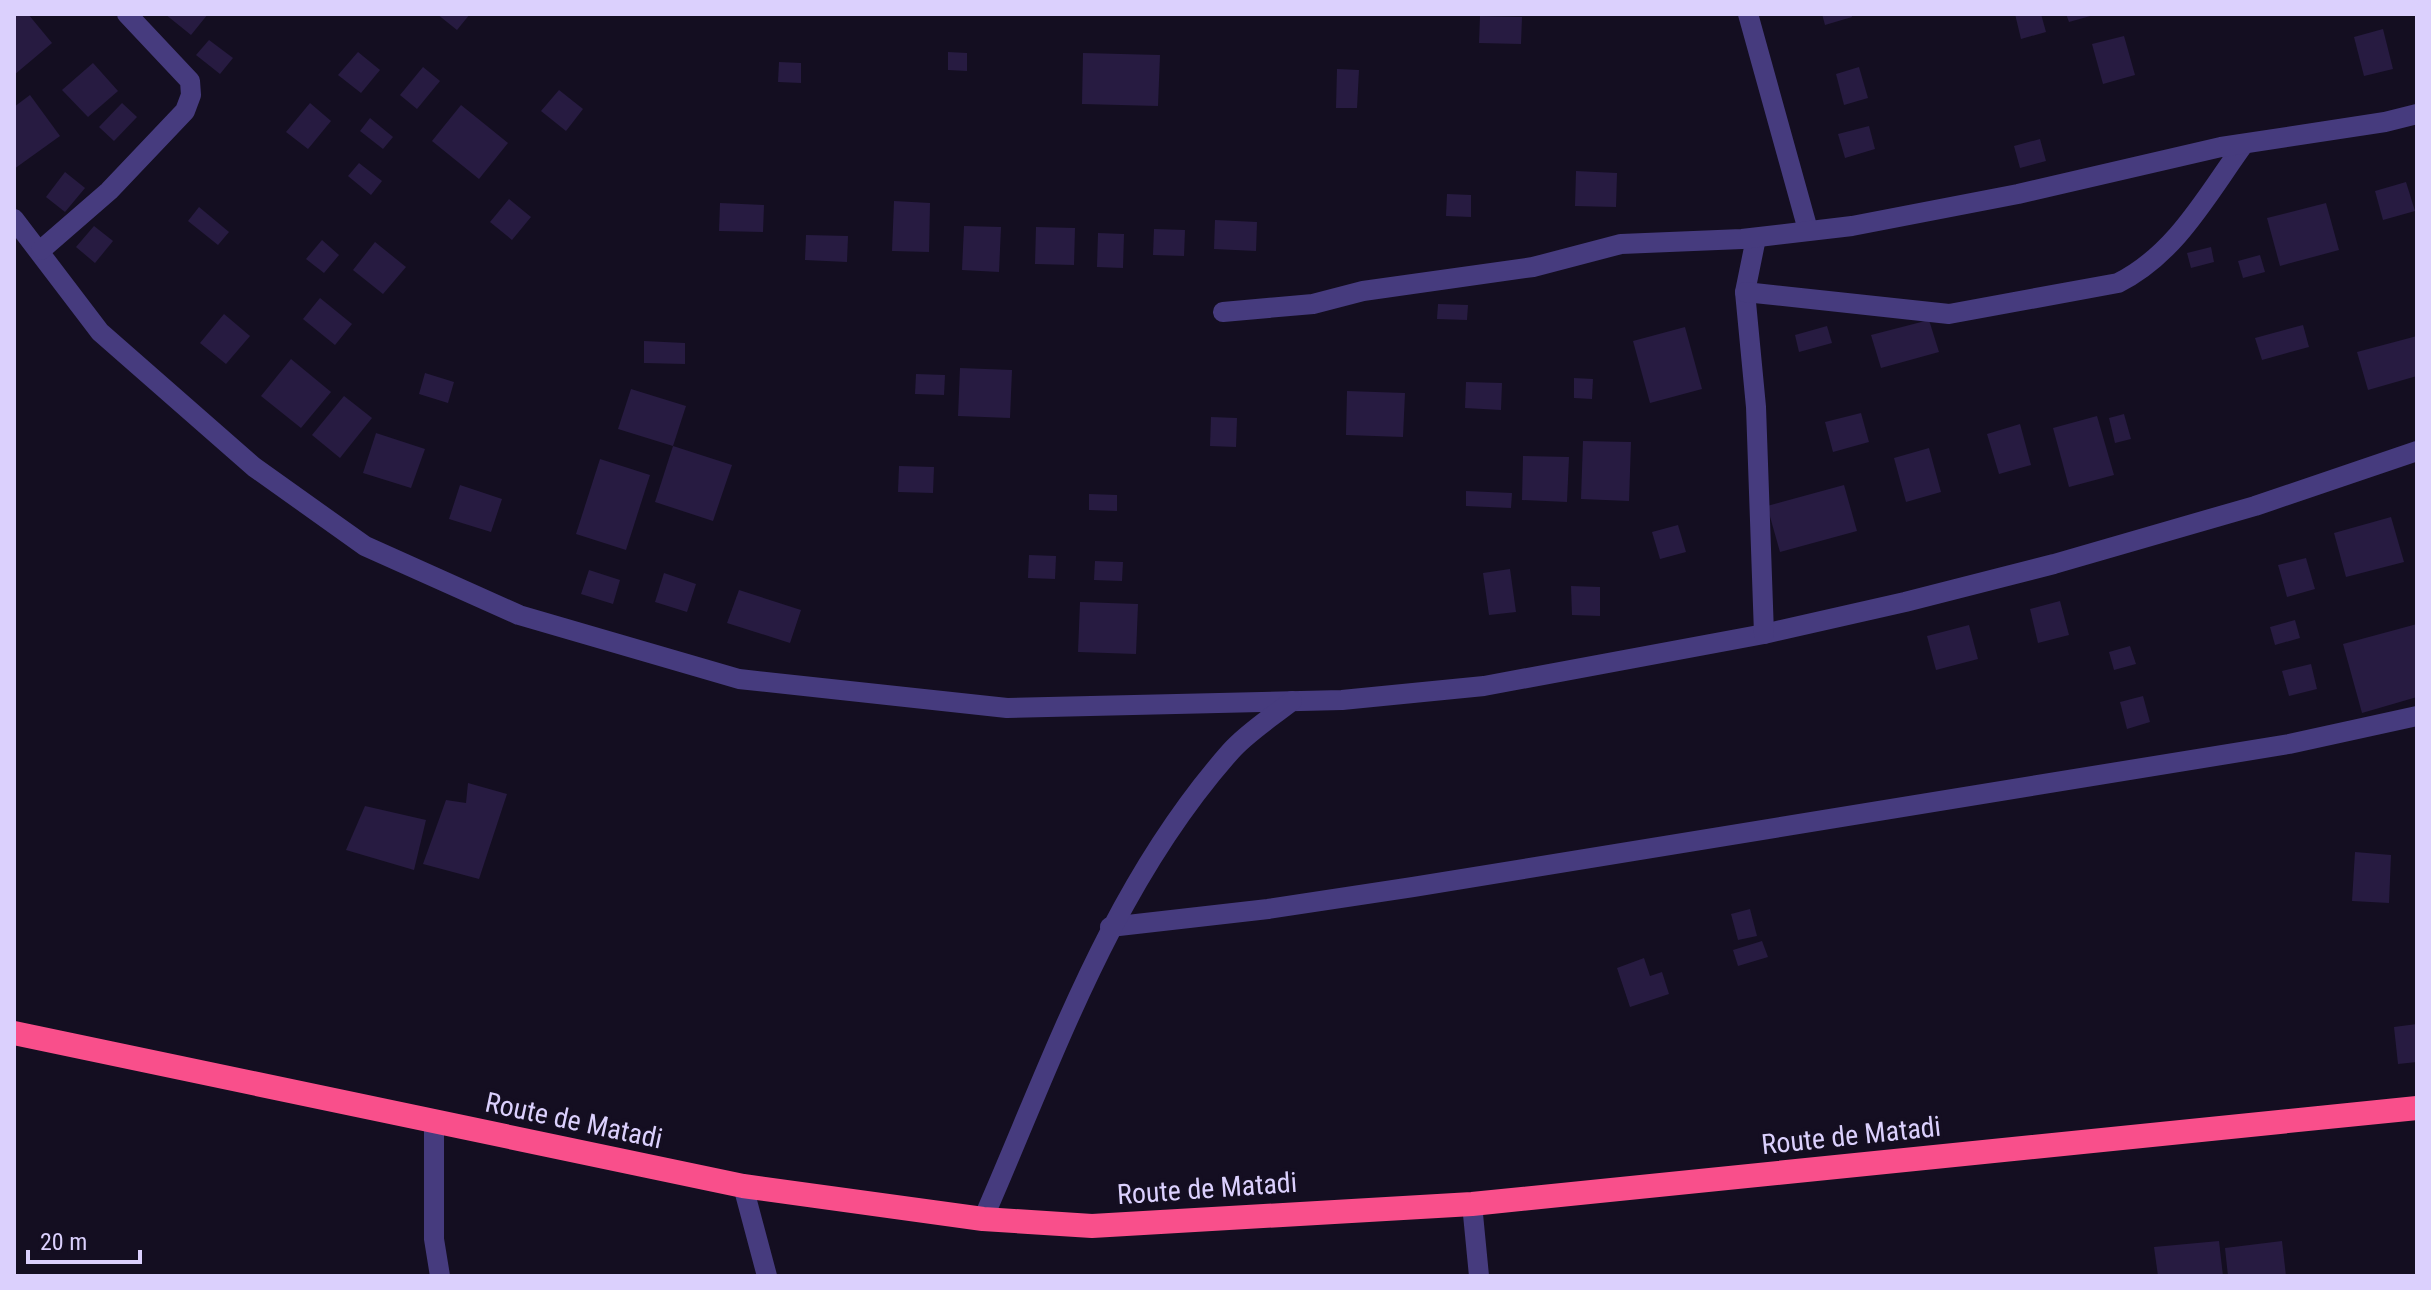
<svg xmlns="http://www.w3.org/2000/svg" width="2431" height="1290" font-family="'Roboto Condensed',sans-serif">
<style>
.building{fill:#271b41}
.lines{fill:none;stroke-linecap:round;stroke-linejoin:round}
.minor{stroke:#463b7e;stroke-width:20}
.highway{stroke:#f94f8b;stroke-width:24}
.labels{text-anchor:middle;stroke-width:8;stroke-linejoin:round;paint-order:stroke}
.street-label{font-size:28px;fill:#dbd0fd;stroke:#140e21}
</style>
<rect width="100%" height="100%" fill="#140e21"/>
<g class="building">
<polygon points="14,14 28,14 52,43 14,75"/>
<polygon points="165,14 208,14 191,35"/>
<polygon points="437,14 470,14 457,30"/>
<polygon points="1822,14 1851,14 1852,17 1825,25"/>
<polygon points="2015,14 2041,14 2046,32 2021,39"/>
<polygon points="2066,14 2094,14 2094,15 2069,22"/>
<polygon points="1480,16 1522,17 1521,44 1479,43"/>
<polygon points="2383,29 2393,69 2364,76 2354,37"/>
<polygon points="2124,36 2135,75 2103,84 2092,44"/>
<polygon points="209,40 233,58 220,74 196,55"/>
<polygon points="358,52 380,70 361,93 338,75"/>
<polygon points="948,52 967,53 967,71 948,70"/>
<polygon points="1083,53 1160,55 1158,106 1082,104"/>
<polygon points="779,62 801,63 801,83 778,82"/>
<polygon points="93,63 118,91 88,117 62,90"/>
<polygon points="423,67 440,81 417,109 400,95"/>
<polygon points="1859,67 1868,98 1844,105 1836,74"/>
<polygon points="1337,69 1359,70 1357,108 1336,108"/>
<polygon points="559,90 583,109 566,131 541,111"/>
<polygon points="30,95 60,136 14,169 14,107"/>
<polygon points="122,103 137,117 114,141 99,127"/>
<polygon points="310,103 331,121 308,149 286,132"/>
<polygon points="461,105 508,143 479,179 432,141"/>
<polygon points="370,118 393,137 383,149 360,131"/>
<polygon points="1869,126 1875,149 1845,158 1838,134"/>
<polygon points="2040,139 2046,161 2020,168 2014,146"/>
<polygon points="359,163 382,181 371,195 348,176"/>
<polygon points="1576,171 1617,173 1616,207 1575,206"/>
<polygon points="65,172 85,188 65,212 46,197"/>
<polygon points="2406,182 2415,211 2383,220 2375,191"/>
<polygon points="1447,194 1471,195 1471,217 1446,216"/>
<polygon points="509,199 531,217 512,240 490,222"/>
<polygon points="894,201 930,203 929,252 892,251"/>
<polygon points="720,203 764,205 763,232 719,231"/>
<polygon points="2326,203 2339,250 2280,266 2267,218"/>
<polygon points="199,207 229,232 218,245 188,221"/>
<polygon points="1215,220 1257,222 1256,251 1214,249"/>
<polygon points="94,226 113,241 95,263 76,247"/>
<polygon points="964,226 1001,227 999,272 962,270"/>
<polygon points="1036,227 1075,228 1074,265 1035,264"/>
<polygon points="1154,229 1185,230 1184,256 1153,255"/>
<polygon points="1098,233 1124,234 1123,268 1097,267"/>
<polygon points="806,235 848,236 847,262 805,260"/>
<polygon points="322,240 339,255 324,273 306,259"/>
<polygon points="375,242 406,267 383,294 353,270"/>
<polygon points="2211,247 2214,262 2191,268 2187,253"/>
<polygon points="2260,255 2265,272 2243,278 2238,261"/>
<polygon points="320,298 352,324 335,345 303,319"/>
<polygon points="1438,304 1468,305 1467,320 1437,319"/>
<polygon points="224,314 250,336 226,364 200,343"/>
<polygon points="1929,320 1939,352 1881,368 1871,335"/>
<polygon points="2303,325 2309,347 2262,360 2255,338"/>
<polygon points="1827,326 1832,343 1799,352 1795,335"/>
<polygon points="1685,327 1702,389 1650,403 1633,341"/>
<polygon points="2417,336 2417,376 2368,390 2357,352"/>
<polygon points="644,341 685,343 685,364 644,363"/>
<polygon points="291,359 331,392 301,428 261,396"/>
<polygon points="960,368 1012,370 1010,418 958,416"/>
<polygon points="425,373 454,382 448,403 419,394"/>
<polygon points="916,374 945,375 944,395 915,394"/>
<polygon points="1574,378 1593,379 1592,399 1574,398"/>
<polygon points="1466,382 1502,383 1501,410 1465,408"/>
<polygon points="631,389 686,406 673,446 618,429"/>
<polygon points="1347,391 1405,393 1403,437 1346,435"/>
<polygon points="344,396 372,418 340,458 312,435"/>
<polygon points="1861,413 1869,442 1833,452 1825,422"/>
<polygon points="2124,414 2131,439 2115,443 2109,418"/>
<polygon points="2097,416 2114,475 2069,487 2053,428"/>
<polygon points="1211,417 1237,418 1236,447 1210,446"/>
<polygon points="2020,424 2031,465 1999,474 1987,434"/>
<polygon points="376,433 425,449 411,488 363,473"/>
<polygon points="1583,441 1631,442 1629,501 1581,499"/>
<polygon points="673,446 732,465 713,521 655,502"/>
<polygon points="1929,448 1941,492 1906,502 1894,458"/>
<polygon points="1523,456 1569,457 1567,502 1522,500"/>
<polygon points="600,459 650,475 626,550 576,534"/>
<polygon points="899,466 934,467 933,493 898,492"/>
<polygon points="460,485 502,499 491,532 449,519"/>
<polygon points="1844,485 1857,531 1780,552 1767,506"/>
<polygon points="1466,491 1512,493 1511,508 1466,506"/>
<polygon points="1089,494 1117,495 1117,511 1089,510"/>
<polygon points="2391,517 2404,562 2346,577 2334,533"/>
<polygon points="1678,525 1686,552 1660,559 1652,532"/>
<polygon points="1029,555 1056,556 1055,579 1028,578"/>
<polygon points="2306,558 2315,589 2287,597 2278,565"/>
<polygon points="1095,561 1123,562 1122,581 1094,580"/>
<polygon points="1510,569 1516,612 1489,615 1483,573"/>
<polygon points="589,570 620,580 613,604 581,594"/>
<polygon points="664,573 696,584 687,612 655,602"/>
<polygon points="1571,586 1600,587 1600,616 1572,615"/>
<polygon points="739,590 801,610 790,643 727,623"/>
<polygon points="2060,601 2069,635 2038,643 2030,609"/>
<polygon points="1080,602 1138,604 1136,654 1078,652"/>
<polygon points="2295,620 2300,638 2275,645 2270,627"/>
<polygon points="2417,624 2417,697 2362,713 2343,644"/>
<polygon points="1969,625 1978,659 1936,670 1927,636"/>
<polygon points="2130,646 2136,664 2114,670 2109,652"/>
<polygon points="2311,664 2317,689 2289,696 2282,671"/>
<polygon points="2143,696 2150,722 2127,729 2120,702"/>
<polygon points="468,783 507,794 479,879 423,864 446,800 466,803"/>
<polygon points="365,806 426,820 414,870 346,850"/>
<polygon points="2355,852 2391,855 2389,903 2352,901"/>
<polygon points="1750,909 1757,936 1738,940 1731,914"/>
<polygon points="1762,941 1768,957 1738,966 1733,950"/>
<polygon points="1644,958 1650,976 1662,972 1669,994 1630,1007 1617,968"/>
<polygon points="2417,1024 2417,1062 2398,1064 2394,1027"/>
<polygon points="2219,1241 2223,1276 2158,1276 2154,1247"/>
<polygon points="2282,1241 2286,1276 2228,1276 2225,1248"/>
</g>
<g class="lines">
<g class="minor">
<polyline points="1748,14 1808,230"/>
<polyline points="14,219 100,332 254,467 365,546 519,615 739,679 1007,708 1342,700 1484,686 1764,634 1905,602 2054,564 2255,506 2417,451"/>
<polyline points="1756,238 1745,292 1756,407 1764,634"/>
<polyline points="41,250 109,191 185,111 191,95 190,81 127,14"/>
<path d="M1745 292 1949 314 2118 283C2176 254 2207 195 2244 144"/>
<polyline points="1223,312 1313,304 1363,291 1533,267 1621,244 1742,239 1852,226 2018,194 2221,147 2385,122 2417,114"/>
<polyline points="1110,927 1268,909 1413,887 2289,744 2417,716"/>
<polyline points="434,1121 434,1239 440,1276"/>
<polyline points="743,1186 767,1276"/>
<polyline points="1472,1204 1479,1276"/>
<path d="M983 1219C1054 1057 1111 886 1231 751 1248 732 1272 717 1292 701"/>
</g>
<polyline class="highway" points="14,1033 743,1186 983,1219 1092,1226 1472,1204 2417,1108"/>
</g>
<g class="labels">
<g class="street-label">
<text transform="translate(574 1120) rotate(12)" y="10">Route de Matadi</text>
<text transform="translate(1851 1135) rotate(-6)" y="10">Route de Matadi</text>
<text transform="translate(1207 1188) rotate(-4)" y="10">Route de Matadi</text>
</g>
</g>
<rect width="2431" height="1290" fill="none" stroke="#dbd0fd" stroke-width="32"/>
<path d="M28 1250v12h112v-12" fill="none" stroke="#dbd0fd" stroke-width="4"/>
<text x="40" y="1250" font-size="24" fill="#dbd0fd" stroke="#140e21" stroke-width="6" paint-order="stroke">20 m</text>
</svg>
